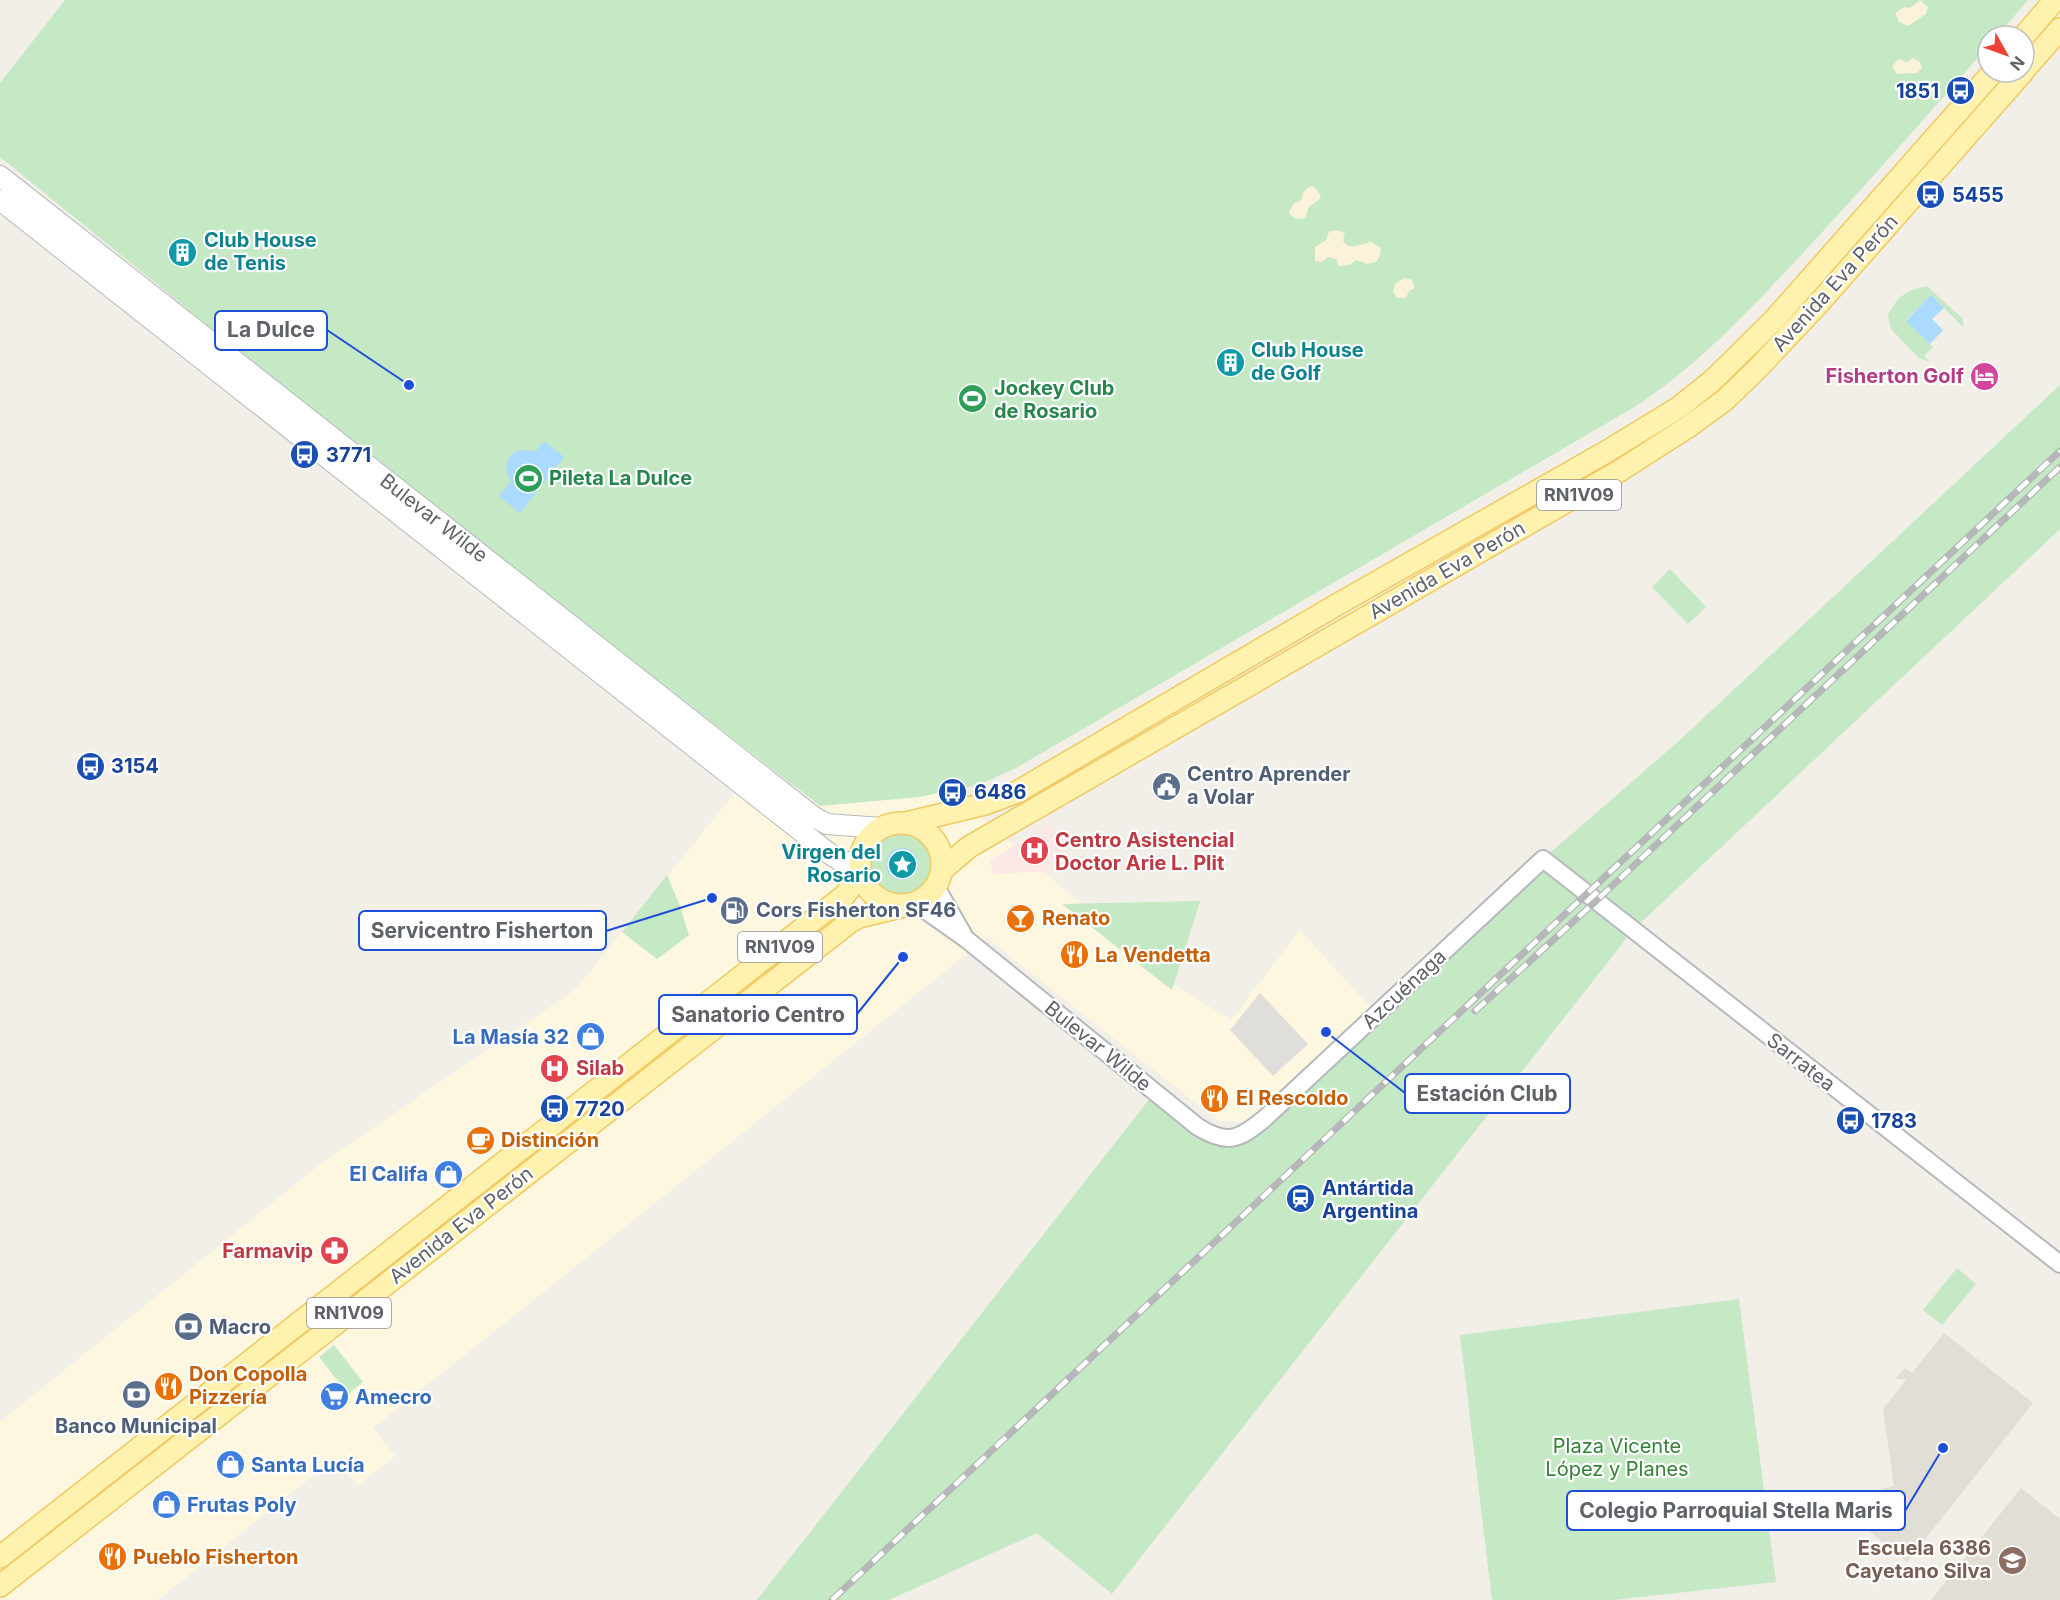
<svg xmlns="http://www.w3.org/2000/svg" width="2060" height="1600" font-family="Inter,sans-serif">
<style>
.commercial{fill:#fef7e0}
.industrial{fill:#e0deda}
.education{fill:#e1ded6}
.medical{fill:#fce8e6}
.green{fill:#c5e8c5}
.sand{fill:#fbf3d9}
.water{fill:#aadaff}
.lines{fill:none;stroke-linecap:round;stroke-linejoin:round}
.tertiary-casing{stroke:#b5b8bc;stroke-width:20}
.secondary-casing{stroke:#b6babf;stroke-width:22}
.primary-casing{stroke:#f2c960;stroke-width:24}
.tertiary{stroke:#fff;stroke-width:16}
.secondary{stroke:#fff;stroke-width:20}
.primary{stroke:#fff2af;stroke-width:21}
.rail-casing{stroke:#b6b7b8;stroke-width:7}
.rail{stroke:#fff;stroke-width:4.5;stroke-dasharray:14;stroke-linecap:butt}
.labels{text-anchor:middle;stroke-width:4.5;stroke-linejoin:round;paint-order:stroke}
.shield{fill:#fff;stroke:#8f9295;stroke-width:1.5}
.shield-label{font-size:18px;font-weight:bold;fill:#5f6368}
.transit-label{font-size:20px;font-weight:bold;fill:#164399;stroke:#fff;text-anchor:start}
.culture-label{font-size:20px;font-weight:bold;fill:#0d838f;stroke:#fff;text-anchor:start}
.street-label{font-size:20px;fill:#5f6368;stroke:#fff}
.hotel-label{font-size:20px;font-weight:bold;fill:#b23c85;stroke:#fff;text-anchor:end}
.leisure-label{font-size:20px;font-weight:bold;fill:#27864d;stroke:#fff;text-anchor:start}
.service-label{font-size:20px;font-weight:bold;fill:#4e5e75;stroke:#fff;text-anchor:start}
.health-label{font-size:20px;font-weight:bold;fill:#be3a42;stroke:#fff;text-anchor:start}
.food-label{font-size:20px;font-weight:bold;fill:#c56008;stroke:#fff;text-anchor:start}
.shop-label{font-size:20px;font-weight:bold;fill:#366cbe;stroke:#fff;text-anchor:start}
.park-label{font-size:20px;fill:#348238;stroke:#fff}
.education-label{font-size:20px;font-weight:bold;fill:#785e54;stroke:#fff;text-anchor:end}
.leader{fill:none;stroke:#1d4ed8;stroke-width:2}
.callout-dot{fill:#1d4ed8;stroke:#fff;stroke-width:2}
.callout{fill:#fff;stroke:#1d4ed8;stroke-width:2}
.callout-label{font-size:21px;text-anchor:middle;font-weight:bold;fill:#5f6368}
</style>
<rect width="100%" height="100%" fill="#f1efe8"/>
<polygon class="commercial" points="741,785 953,792 1170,982 1231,1020 1300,930 1370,1007 1247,1122 1218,1121 987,938 373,1428 395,1456 358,1486 335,1458 158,1600 0,1600 0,1422 323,1162 576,989"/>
<polygon class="industrial" points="1260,993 1308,1044 1273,1076 1230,1030"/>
<g class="education">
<polygon points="1944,1333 2033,1403 1907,1562 1864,1527 1874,1491 1894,1486 1883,1409 1907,1379 1895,1379 1905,1368 1912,1373"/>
<polygon points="2021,1488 2060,1519 2060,1600 1931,1600"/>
</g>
<polygon class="medical" points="1049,823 1058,840 1068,870 993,874 990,861"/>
<g class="green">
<path d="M65 0H2028L1997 36H1988V46C1931 112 1873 176 1815 240 1758 301 1702 364 1631 409L1016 768 978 785 919 797 820 806 390 473 0 157V83Z"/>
<path d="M1927 286 1962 318 1964 328 1931 295 1906 320 1933 347 1924 356 1930 362 1919 358 1891 329 1888 315C1899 295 1905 291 1927 286Z"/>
<polygon points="2060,385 2060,529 1633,930 1112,1594 1037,1533 889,1600 757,1600 1155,1092 1198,1127 1235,1139 1543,859 1680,740"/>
<polygon points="1670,569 1706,607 1688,624 1652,587"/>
<circle cx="901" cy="864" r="41"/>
<polygon points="667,875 680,906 689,935 657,959 622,932"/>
<polygon points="1200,901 1172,990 1062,904"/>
<polygon points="1957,1268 1976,1284 1942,1325 1923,1310"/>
<polygon points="1739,1299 1776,1582 1613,1600 1492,1600 1460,1335"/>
<polygon points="334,1345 363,1382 348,1394 319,1357"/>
</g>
<g class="sand">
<polygon points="1920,0 1928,7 1926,14 1908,26 1899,22 1895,13 1904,7 1910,8"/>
<polygon points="1913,58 1920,62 1922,68 1917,73 1897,74 1892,66 1899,59 1907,62"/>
<path d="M1312 186 1318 191 1321 198 1308 208 1306 217C1298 221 1294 219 1289 213L1293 204 1301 200C1303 193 1304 189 1312 186Z"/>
<polygon points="1336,230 1345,233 1343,241 1348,246 1355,246 1371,242 1381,248 1380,256 1376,262 1367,264 1356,260 1349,265 1339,266 1336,259 1328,257 1322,262 1315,261 1315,247 1326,240 1329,232"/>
<polygon points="1405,278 1412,280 1415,288 1409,291 1406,298 1397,298 1393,291 1395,284"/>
</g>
<g class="water">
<polygon points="1931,295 1944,308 1932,319 1943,330 1930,344 1906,321"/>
<path d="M544 441 564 457 520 513 499 496 511 481C499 461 513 444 535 452Z"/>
<circle cx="902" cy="864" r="16"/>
</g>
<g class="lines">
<defs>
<g id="tertiary">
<polyline points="936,887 963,934"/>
<path d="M915 903 966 939 1198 1127C1228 1145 1238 1140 1264 1119L1543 859 2060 1264"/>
</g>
<g id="secondary">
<polyline points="0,176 814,817 827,824 881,828"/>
<polyline points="0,200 830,854 839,860 859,865"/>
</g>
<g id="primary">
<polyline points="2024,36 2055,0"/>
<polyline points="2024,70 2060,29"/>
<circle cx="901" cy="864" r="41"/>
<polyline points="906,823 985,804 1017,792 1338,604 1606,452 1678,408 1712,381 1773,321 1993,72"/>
<polyline points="942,870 969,847 1621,470 1688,427 1725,400 1758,368 1819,303 2023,72"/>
<polyline points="0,1557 844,896 861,875"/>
<polyline points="0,1586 850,922 859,917 904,906"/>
</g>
</defs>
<use href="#tertiary" class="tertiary-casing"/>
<use href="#secondary" class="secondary-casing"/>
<use href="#primary" class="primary-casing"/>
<use href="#tertiary" class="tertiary"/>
<use href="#secondary" class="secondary"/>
<use href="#primary" class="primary"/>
<defs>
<g id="rail">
<polyline points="1475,1011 1596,901 2060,467"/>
<polyline points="832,1600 2060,451"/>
</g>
</defs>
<use href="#rail" class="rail-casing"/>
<use href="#rail" class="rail"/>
</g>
<defs>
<symbol id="bus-disc" viewBox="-11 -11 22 22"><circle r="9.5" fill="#1a4fb4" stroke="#fff"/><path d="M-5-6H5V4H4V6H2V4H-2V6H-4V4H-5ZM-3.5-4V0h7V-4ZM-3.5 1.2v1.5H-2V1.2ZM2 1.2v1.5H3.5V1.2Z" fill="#fff"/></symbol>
<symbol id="building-disc" viewBox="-11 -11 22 22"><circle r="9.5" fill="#0f9aa8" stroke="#fff"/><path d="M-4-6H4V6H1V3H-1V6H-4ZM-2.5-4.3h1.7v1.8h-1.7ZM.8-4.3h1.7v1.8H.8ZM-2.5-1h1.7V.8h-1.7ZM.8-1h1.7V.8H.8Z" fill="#fff"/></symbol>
<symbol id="hotel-disc" viewBox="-11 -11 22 22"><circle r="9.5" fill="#d1479c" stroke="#fff"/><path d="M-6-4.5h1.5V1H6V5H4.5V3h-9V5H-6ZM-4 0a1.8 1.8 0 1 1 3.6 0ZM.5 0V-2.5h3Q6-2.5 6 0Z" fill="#fff"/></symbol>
<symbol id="stadium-disc" viewBox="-11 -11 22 22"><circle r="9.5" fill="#2e9e5b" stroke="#fff"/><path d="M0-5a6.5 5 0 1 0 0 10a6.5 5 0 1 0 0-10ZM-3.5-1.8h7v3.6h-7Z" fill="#fff"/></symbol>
<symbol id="civic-disc" viewBox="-11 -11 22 22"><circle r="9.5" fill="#5c6f8a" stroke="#fff"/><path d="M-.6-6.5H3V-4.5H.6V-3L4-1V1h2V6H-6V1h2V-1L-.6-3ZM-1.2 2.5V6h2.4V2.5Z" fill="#fff"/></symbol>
<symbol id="hospital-disc" viewBox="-11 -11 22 22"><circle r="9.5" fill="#e0444e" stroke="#fff"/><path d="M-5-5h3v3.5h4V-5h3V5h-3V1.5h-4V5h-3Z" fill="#fff"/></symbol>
<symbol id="sight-disc" viewBox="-11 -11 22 22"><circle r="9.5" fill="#0f9aa8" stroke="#fff"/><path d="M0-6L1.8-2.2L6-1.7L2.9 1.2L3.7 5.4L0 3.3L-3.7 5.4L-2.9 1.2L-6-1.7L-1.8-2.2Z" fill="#fff"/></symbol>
<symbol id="fuel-disc" viewBox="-11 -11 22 22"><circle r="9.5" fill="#5c6f8a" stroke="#fff"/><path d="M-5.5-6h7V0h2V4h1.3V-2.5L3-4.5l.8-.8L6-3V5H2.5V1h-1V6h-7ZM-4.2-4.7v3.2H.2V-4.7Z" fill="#fff"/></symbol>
<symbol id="bar-disc" viewBox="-11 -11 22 22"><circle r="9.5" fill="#e8710a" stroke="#fff"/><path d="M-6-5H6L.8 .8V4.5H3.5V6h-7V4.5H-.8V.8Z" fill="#fff"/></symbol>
<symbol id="restaurant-disc" viewBox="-11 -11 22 22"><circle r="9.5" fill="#e8710a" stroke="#fff"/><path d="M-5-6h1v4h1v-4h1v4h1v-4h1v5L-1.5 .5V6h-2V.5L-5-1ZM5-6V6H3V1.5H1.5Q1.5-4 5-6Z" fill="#fff"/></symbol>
<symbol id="shop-disc" viewBox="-11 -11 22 22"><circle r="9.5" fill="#3f7fe0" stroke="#fff"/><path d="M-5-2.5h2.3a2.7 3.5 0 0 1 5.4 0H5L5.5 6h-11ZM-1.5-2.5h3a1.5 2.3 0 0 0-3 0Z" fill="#fff"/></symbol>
<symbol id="cafe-disc" viewBox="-11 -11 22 22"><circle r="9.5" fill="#e8710a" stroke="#fff"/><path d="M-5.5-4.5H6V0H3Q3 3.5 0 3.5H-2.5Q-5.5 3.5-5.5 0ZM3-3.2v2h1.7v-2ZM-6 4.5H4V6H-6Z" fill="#fff"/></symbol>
<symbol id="station-disc" viewBox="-11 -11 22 22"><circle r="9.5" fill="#1a4fb4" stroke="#fff"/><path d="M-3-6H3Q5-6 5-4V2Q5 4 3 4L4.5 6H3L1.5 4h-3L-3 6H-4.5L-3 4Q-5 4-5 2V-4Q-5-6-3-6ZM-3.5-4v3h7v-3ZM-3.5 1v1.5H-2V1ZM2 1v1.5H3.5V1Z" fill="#fff"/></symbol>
<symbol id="pharmacy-disc" viewBox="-11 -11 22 22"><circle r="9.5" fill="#e0444e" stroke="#fff"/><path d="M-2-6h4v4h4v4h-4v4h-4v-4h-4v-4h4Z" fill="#fff"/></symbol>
<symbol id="bank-disc" viewBox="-11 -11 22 22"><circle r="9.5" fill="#5c6f8a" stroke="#fff"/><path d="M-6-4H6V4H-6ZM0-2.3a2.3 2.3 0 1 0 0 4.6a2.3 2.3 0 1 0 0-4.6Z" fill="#fff"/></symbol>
<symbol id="supermarket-disc" viewBox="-11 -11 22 22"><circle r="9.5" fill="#3f7fe0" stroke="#fff"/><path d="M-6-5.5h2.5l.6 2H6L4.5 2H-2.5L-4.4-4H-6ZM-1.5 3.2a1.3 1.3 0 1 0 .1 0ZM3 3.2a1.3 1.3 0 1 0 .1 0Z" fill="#fff"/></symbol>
<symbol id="school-disc" viewBox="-11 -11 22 22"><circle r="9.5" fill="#8d6e63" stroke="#fff"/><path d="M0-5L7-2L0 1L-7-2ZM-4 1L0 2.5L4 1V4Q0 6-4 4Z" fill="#fff"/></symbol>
</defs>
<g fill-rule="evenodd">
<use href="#bus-disc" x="1944" y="74" width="33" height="33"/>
<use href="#bus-disc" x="1914" y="178" width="33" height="33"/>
<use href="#building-disc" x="166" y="236" width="33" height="33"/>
<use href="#building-disc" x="1214" y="346" width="33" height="33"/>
<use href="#hotel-disc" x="1968" y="360" width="33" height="33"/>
<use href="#stadium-disc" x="956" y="382" width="33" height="33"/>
<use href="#bus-disc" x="288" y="438" width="33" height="33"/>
<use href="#stadium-disc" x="512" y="462" width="33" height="33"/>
<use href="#bus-disc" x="74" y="750" width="33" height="33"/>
<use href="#civic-disc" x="1150" y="770" width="33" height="33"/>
<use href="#bus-disc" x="936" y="776" width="33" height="33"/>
<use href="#hospital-disc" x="1018" y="834" width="33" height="33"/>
<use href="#sight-disc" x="886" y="848" width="33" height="33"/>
<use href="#fuel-disc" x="718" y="894" width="33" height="33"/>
<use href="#bar-disc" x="1004" y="902" width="33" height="33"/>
<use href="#restaurant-disc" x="1058" y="938" width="33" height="33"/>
<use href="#shop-disc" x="574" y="1020" width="33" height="33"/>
<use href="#hospital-disc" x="538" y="1052" width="33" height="33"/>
<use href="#restaurant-disc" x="1198" y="1082" width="33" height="33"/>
<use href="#bus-disc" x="538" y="1092" width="33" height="33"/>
<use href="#bus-disc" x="1834" y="1104" width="33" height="33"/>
<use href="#cafe-disc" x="464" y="1124" width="33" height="33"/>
<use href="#shop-disc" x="432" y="1158" width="33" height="33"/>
<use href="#station-disc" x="1284" y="1182" width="33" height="33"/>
<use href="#pharmacy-disc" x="318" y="1234" width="33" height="33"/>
<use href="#bank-disc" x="172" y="1310" width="33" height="33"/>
<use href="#restaurant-disc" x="152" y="1370" width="33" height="33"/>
<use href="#bank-disc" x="120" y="1378" width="33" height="33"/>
<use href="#supermarket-disc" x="318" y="1380" width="33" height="33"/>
<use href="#shop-disc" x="214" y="1448" width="33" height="33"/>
<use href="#shop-disc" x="150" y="1488" width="33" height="33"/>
<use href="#restaurant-disc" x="96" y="1540" width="33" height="33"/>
<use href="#school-disc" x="1996" y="1544" width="33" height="33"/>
</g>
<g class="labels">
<g class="shield">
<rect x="1537" y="480" width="84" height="30" rx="4.5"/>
<rect x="738" y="932" width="84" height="30" rx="4.5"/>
<rect x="307" y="1298" width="84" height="30" rx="4.5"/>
</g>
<g class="shield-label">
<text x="1579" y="501">RN1V09</text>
<text x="780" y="953">RN1V09</text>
<text x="349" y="1319">RN1V09</text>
</g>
<g class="transit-label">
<text x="1939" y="98" text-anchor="end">1851</text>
<text x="1952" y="202">5455</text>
<text x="326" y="462">3771</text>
<text x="111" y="773">3154</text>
<text x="974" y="799">6486</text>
<text x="575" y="1116">7720</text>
<text x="1871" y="1128">1783</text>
<text x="1322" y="1195">Antártida<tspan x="1322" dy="23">Argentina</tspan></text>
</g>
<g class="culture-label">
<text x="204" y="247">Club House<tspan x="204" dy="23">de Tenis</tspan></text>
<text x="1251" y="357">Club House<tspan x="1251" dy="23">de Golf</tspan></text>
<text x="881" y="859" text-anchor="end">Virgen del<tspan x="881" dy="23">Rosario</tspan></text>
</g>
<g class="street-label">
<text transform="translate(1835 283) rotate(-48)" y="7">Avenida Eva Perón</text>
<text transform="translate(434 518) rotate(38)" y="7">Bulevar Wilde</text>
<text transform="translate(1447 570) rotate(-30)" y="7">Avenida Eva Perón</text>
<text transform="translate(1404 989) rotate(-43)" y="7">Azcuénaga</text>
<text transform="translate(1098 1046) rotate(39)" y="7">Bulevar Wilde</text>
<text transform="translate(1801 1062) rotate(38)" y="7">Sarratea</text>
<text transform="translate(461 1225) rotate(-38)" y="7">Avenida Eva Perón</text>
</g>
<g class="hotel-label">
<text x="1964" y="383">Fisherton Golf</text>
</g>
<g class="leisure-label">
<text x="994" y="395">Jockey Club<tspan x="994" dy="23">de Rosario</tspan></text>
<text x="549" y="485">Pileta La Dulce</text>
</g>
<g class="service-label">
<text x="1187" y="781">Centro Aprender<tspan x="1187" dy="23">a Volar</tspan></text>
<text x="756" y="917">Cors Fisherton SF46</text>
<text x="209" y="1334">Macro</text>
<text x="136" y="1433" text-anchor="middle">Banco Municipal</text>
</g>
<g class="health-label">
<text x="1055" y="847">Centro Asistencial<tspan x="1055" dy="23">Doctor Arie L. Plit</tspan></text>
<text x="576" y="1075">Silab</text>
<text x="313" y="1258" text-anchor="end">Farmavip</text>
</g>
<g class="food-label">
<text x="1042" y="925">Renato</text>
<text x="1095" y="962">La Vendetta</text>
<text x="1236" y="1105">El Rescoldo</text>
<text x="501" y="1147">Distinción</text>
<text x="189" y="1381">Don Copolla<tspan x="189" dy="23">Pizzería</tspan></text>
<text x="133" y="1564">Pueblo Fisherton</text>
</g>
<g class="shop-label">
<text x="569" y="1044" text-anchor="end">La Masía 32</text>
<text x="428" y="1181" text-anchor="end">El Califa</text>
<text x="355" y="1404">Amecro</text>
<text x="251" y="1472">Santa Lucía</text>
<text x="187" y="1512">Frutas Poly</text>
</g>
<g class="park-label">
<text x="1617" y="1453">Plaza Vicente<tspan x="1617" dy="23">López y Planes</tspan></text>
</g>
<g class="education-label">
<text x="1991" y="1555">Escuela 6386<tspan x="1991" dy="23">Cayetano Silva</tspan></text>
</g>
</g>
<path class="leader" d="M409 385L327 330M712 898L606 931M903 957L857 1014M1326 1032L1405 1093M1943 1448L1905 1511"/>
<g class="callout-dot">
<circle cx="409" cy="385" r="6"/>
<circle cx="712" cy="898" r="6"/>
<circle cx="903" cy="957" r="6"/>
<circle cx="1326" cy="1032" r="6"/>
<circle cx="1943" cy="1448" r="6"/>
</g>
<g class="callout">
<rect x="215" y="311" width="112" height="39" rx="6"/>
<rect x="359" y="911" width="247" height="39" rx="6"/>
<rect x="659" y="995" width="198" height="39" rx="6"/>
<rect x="1405" y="1074" width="165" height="39" rx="6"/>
<rect x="1567" y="1491" width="338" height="39" rx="6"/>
</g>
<g class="callout-label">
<text x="271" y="337">La Dulce</text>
<text x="482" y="938">Servicentro Fisherton</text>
<text x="758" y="1022">Sanatorio Centro</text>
<text x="1487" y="1101">Estación Club</text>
<text x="1736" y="1518">Colegio Parroquial Stella Maris</text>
</g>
<g transform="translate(2006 54) rotate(130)"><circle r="28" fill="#ffffff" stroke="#bfc1c3" stroke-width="1.5"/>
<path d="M0-4.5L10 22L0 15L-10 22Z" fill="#ea4335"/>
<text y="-9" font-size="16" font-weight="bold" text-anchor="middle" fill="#5f6368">N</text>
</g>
</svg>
